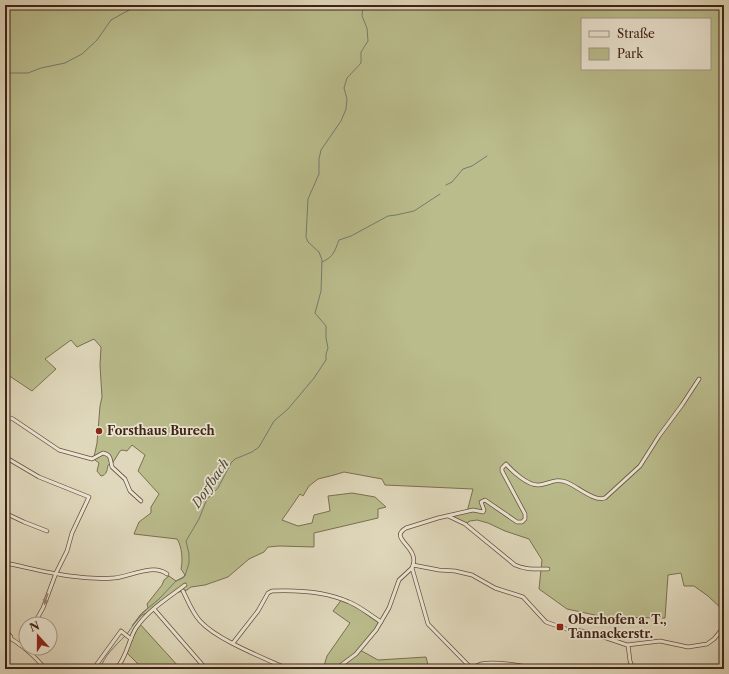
<svg xmlns="http://www.w3.org/2000/svg" width="729" height="674" font-family="'Libre Caslon Text',serif">
<style>
.green{fill:#babc8c;stroke:#7c6f50;fill-rule:evenodd}
.lines{fill:none;stroke-linecap:round;stroke-linejoin:round}
.stream{stroke:#727d70;stroke-width:1}
.minor-casing{stroke:#67503f;stroke-width:4.5}
.minor{stroke:#ebe6d3;stroke-width:3}
.oneway{fill:#958474}
.poi-dot{fill:#8f2418;stroke:#ebe6d3;stroke-width:1.5}
.labels{text-anchor:middle;stroke-width:3.5;stroke-linejoin:round;paint-order:stroke}
.poi-label{font-size:12px;font-weight:bold;fill:#3f2215;stroke:#ebe6d3;text-anchor:start}
.water-label{font-size:13px;font-style:italic;fill:#54483b;stroke:#ebe6d3}
</style>
<rect width="100%" height="100%" fill="#e0d8bc"/>
<filter id="stains"><feTurbulence type="fractalNoise" baseFrequency=".005" numOctaves="4"/><feColorMatrix values="0 0 0 0 .2 0 0 0 0 .09 0 0 0 0 .02 0 0 0 .5 -.17"/></filter>
<radialGradient id="worn" r=".72"><stop offset=".6" stop-color="#630" stop-opacity="0"/><stop offset="1" stop-color="#630" stop-opacity=".3"/></radialGradient>
<g class="green">
<path d="M5 5H724V611L708 596 694 586H684L681 573 668 575 665 618 604 617 567 609 539 589 542 560 529 539 505 531 488 523 477 520 470 521 465 524 448 516 467 512 473 489 385 485 382 479 344 472 334 475 318 479 309 486 303 496 300 494 282 520 298 526 312 523 314 515 330 511 328 496 352 493 375 497 386 507 378 509V518L314 533V547L279 546 268 547 264 552 249 559 228 577 205 585 191 587 187 590 175 593 147 614H144L142 615 132 626 141 614 148 608 147 604 162 585 164 580 169 576 176 581 183 578 185 575 181 569C183 561 182 546 177 539L134 534 139 522 151 513V507L159 494 138 471 145 455 132 445 127 451 122 450 120 451 112 464 108 465C107 470 107 475 101 476L97 471 99 463 95 460 94 457 97 443 100 406 102 397 100 365 101 347 94 339 77 347 71 340 45 359 56 369 32 391 5 373V94L7 91 5 80ZM582 19H710V69H582Z"/>
<polygon points="342,599 348,602 381,622 360,650 378,660 426,657 429,669 323,669 327,656 350,623 333,611"/>
<polygon points="139,623 179,667 178,669 143,669 126,652"/>
</g>
<g class="lines">
<g class="stream">
<polyline points="5,16 9,5"/>
<polyline points="5,52 5,55"/>
<polyline points="5,73 28,73 41,68 65,63 82,54 97,40 111,20 131,9 133,5"/>
<polyline points="446,185 452,182 463,169 472,166 487,156"/>
<path d="M322 262C334 257 335 250 339 240L351 236 388 216 396 215 414 211 440 194"/>
<polyline points="127,634 141,614 159,599 176,581 185,576 189,563 189,554 186,541 199,519 207,499 218,488 231,463 235,459 252,452 259,447 274,421 288,409 314,378 326,360 326,354 328,348 326,338 326,326 315,313 321,291 322,260 319,252 308,242 306,237 308,199 319,174 319,159 321,150 341,121 346,109 347,99 344,88 347,78 361,63 361,52 368,41 367,28 362,16 363,5"/>
<path d="M100 669C104 656 115 646 125 636"/>
</g>
<defs>
<g id="minor">
<path d="M5 416 13 419 59 450 92 459 103 453C112 455 110 460 112 467L125 479 130 491 141 501"/>
<polyline points="5,457 39,477 89,497 72,533 67,551 56,573"/>
<polyline points="5,513 24,522 47,531"/>
<path d="M448 516 465 524 515 565C526 570 536 569 548 569"/>
<path d="M5 563C40 570 77 581 114 578 129 577 153 563 167 574"/>
<polyline points="413,565 439,570 455,571 472,575 495,588 523,597 546,622 566,629 589,632 627,645 660,641 688,647 707,644 714,639 724,627"/>
<path d="M183 591C188 601 192 612 200 621 217 640 264 658 288 669"/>
<polyline points="154,609 206,669"/>
<polyline points="34,624 43,608 56,573"/>
<polyline points="5,630 11,637"/>
<path d="M5 636C18 641 36 657 45 669"/>
<path d="M233 643 258 611 268 593 272 591C296 590 327 592 349 602 361 607 370 615 381 622"/>
<polyline points="20,645 26,636"/>
<polyline points="628,645 630,661 633,669"/>
<polyline points="97,664 121,631 131,639"/>
<path d="M116 669C127 657 128 641 136 628 148 610 168 598 185 585"/>
<polyline points="336,669 356,654 376,630 389,608 399,580 412,568"/>
<path d="M472 669 428 624 412 568C422 547 387 539 406 528L438 518 473 510 483 512 484 510 481 502 485 500 517 522H522L525 519V514L502 471V468L506 464C512 471 528 486 539 485 549 484 555 478 566 482 577 486 594 502 605 498L640 466 659 436 682 405 699 379"/>
<path d="M473 669C475 667 477 665 481 664 494 661 522 665 535 669"/>
</g>
</defs>
<use href="#minor" class="minor-casing"/>
<use href="#minor" class="minor"/>
</g>
<defs><path id="oneway-solid" d="M-6-.8H1V-3.2L6.5 0L1 3.2V.8H-6Z"/></defs>
<use class="oneway" href="#oneway-solid" transform="translate(46 599) rotate(107)"/>
<g class="poi-dot">
<circle cx="99" cy="431" r="4"/>
<rect x="556" y="623" width="8" height="8" rx="2"/>
</g>
<g class="labels">
<g class="poi-label">
<text x="107" y="435">Forsthaus Burech</text>
<text x="568" y="624">Oberhofen a. T.,<tspan x="568" dy="14">Tannackerstr.</tspan></text>
</g>
<g class="water-label">
<text transform="translate(210 483) rotate(-56)" y="5">Dorfbach</text>
</g>
</g>
<rect width="729" height="674" fill="none" stroke="#e0d8bc" stroke-width="20"/>
<rect x="6" y="6" width="717" height="662" fill="none" stroke="#3f2215" stroke-width="2"/>
<rect x="10" y="10" width="709" height="654" fill="none" stroke="#3f2215"/>
<rect x="581" y="18" width="130" height="52" fill="#ebe6d3" stroke="#a69887"/>
<rect x="589" y="31" width="20" height="6" fill="#ebe6d3" stroke="#a69887"/>
<text x="617" y="38" font-size="12" fill="#3f2215">Straße</text>
<rect x="589" y="48" width="20" height="12" fill="#babc8c" stroke="#a69887"/>
<text x="617" y="58" font-size="12" fill="#3f2215">Park</text>
<g transform="translate(38 636) rotate(339)"><circle r="19" fill="#ebe6d3" stroke="#a69887"/>
<path d="M0-3L7 15L0 10L-7 15Z" fill="#8f2418"/>
<text y="-6" font-size="11" font-weight="bold" text-anchor="middle" fill="#3f2215">N</text>
</g>
<rect width="100%" height="100%" filter="url(#stains)"/>
<rect width="100%" height="100%" fill="url(#worn)"/>
</svg>
